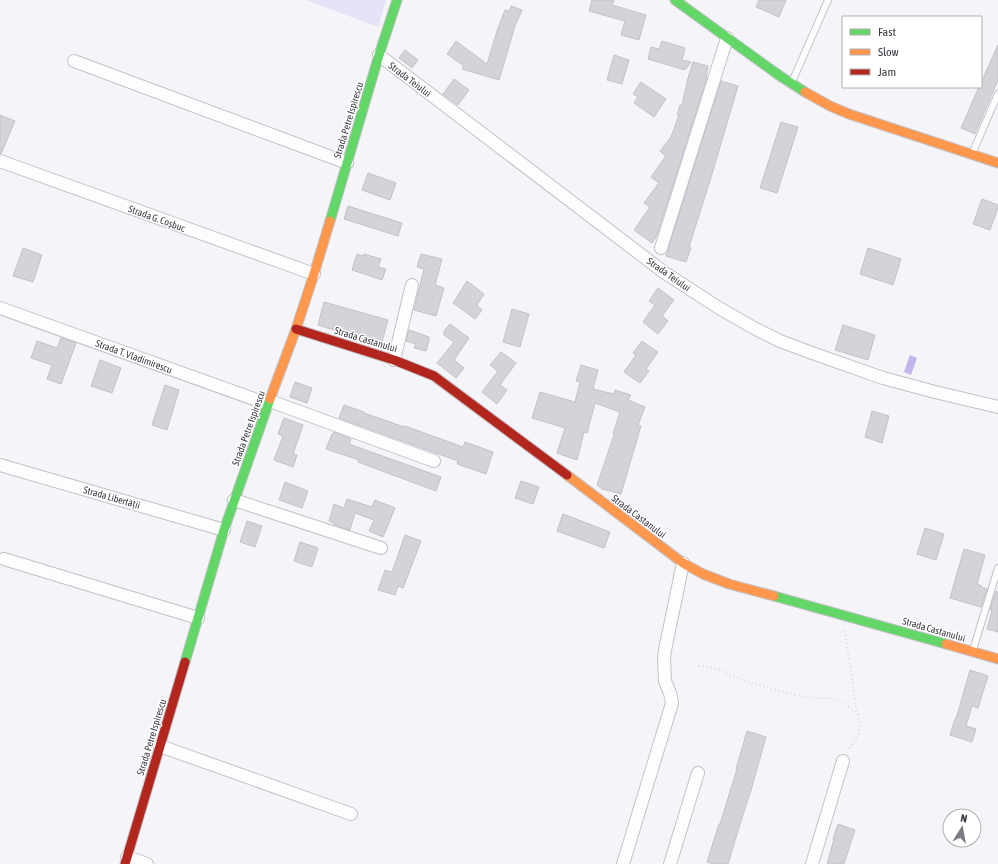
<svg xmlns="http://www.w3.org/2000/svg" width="998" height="864" font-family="'Asap Condensed',sans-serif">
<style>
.green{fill:#e6e2f7}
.water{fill:#c2b4ec}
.building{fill:#d4d3da;stroke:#c4c2c9}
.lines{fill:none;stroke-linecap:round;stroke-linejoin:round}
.lane-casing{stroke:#c2c1c8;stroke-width:8}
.street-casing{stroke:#c2c1c8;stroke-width:14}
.fast-casing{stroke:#c2c1c8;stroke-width:11}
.slow-casing{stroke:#c2c1c8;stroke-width:11}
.jam-casing{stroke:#c2c1c8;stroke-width:11}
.path{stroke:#dadadc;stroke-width:2;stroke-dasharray:1 3;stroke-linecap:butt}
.lane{stroke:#fdfdfe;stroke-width:6}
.street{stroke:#fdfdfe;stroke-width:12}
.fast{stroke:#63d668;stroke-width:9}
.slow{stroke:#ff974d;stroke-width:9}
.jam{stroke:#b3261e;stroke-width:9}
.labels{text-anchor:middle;stroke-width:3;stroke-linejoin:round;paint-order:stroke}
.street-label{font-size:10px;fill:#3b3942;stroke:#fff}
</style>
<rect width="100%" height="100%" fill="#f4f4f9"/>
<polygon class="green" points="306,0 386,0 378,27"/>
<polygon class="water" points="910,355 917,358 911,375 904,372"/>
<g class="building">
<polygon points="592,0 614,0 612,5 646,15 639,40 621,35 625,21 589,11"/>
<polygon points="759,0 786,0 779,17 756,7"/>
<polygon points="511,6 522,10 515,26 499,80 462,69 464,66 447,54 456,41 487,64 497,31 505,10 509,11"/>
<polygon points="662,41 685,48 682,60 691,62 685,70 648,59 651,47 659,49"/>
<polygon points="998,45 998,80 975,134 961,128 979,87 981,87 981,83"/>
<polygon points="405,50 418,60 412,68 399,58"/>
<polygon points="614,55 629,60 622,84 607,80"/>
<polygon points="693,62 708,66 706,77 707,77 657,235 652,243 634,230 650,207 644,203 659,183 651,177 666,156 660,151 671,137 679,115 677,115 680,105 682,105 688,78"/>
<polygon points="454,79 469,90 458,105 443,94"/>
<polygon points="721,81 738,86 712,174 689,247 691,248 686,262 666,256"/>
<polygon points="641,82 666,99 654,117 634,103 638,97 633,94"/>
<polygon points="0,115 15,121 1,154 0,154"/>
<polygon points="781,122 798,127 777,193 760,188"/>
<polygon points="368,173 396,183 390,200 362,190"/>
<polygon points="982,199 998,205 998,208 990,230 973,224"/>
<polygon points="348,206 402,223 398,236 344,219"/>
<polygon points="23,248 42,255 33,282 13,276"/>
<polygon points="868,248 901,259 893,285 860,274"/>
<polygon points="357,254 363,256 364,254 381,259 378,267 386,269 382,280 352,270"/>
<polygon points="421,254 442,259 435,285 444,288 436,316 414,310 424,269 417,267"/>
<polygon points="467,281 484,294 477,305 482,310 475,319 453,303"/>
<polygon points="658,288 674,300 662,316 668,321 658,334 643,322 655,305 649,301"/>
<polygon points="324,302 388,320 381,345 318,325"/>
<polygon points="512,309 529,314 520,347 503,342"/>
<polygon points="450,324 469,338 454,360 464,368 456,378 437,363 454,342 444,335 444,331"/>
<polygon points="843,325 875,335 868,360 835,350"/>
<polygon points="409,330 429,337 429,340 426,351 414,348 416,344 406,341"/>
<polygon points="61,338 76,343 61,384 47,379 52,365 31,358 37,341 57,348"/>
<polygon points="642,341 658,352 646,369 649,371 640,383 624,372 636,355 633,353"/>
<polygon points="501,352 516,363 500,385 507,390 497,404 482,392 498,371 490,365"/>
<polygon points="100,360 121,368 112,393 91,386"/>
<polygon points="581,365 598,370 593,389 614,394 615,390 631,395 628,400 645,407 638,425 641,426 621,494 602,489 597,485 614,435 613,434 620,412 595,403 587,433 584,432 577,460 557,453 565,428 532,418 540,392 575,402 580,382 576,381"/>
<polygon points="295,382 312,388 307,403 290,397"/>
<polygon points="165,385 179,390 167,430 152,425"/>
<polygon points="344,405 364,412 364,413 404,427 405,426 463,447 465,442 493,452 486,474 457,464 458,461 339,418"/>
<polygon points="872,411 889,416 882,443 865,437"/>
<polygon points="284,418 303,425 293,454 297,455 293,467 274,460 283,436 278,434"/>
<polygon points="334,432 351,439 349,444 441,477 436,491 358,462 359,460 326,449 332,434 333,434"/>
<polygon points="521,481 539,487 533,504 515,498"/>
<polygon points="285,482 308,491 302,508 279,500"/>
<polygon points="347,499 372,507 375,500 395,508 383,537 369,531 374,520 355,513 350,530 334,525 334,523 329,521 334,504 344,508"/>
<polygon points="563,514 610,532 604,548 557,531"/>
<polygon points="247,521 262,526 255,547 240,542"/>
<polygon points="925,528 944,534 936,560 917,554"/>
<polygon points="405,535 421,541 403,588 398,586 395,595 378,590 385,570 392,572"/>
<polygon points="300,542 318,548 312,567 294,561"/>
<polygon points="964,549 985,555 977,584 982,586 981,587 987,589 981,607 950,598"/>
<polygon points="996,591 998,592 998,632 987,629 992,610 990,610"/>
<polygon points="970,670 988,676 978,708 972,706 966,726 976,729 972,742 950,735 955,719 956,719"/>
<polygon points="747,731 766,737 753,783 753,784 741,821 728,864 714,864 707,862 719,824 720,824 737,769 736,769"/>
<polygon points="838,824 855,830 844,864 827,864 834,839 833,839"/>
</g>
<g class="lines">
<defs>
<g id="lane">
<polyline points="792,82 828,0"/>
<polyline points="972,154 998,94"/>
<polyline points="973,650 998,568"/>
</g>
<g id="street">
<polyline points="379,55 665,273 719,308 754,328 780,341 812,353 883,378 935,392 998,407"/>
<polyline points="74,61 347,163"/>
<polyline points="0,161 314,274"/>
<polyline points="661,248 727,38"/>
<polyline points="0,308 268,404"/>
<polyline points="394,360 412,285"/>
<polyline points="270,401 434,461"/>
<polyline points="0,465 224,530"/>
<polyline points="234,500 381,548"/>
<polyline points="4,559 198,618"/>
<polyline points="160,746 351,814"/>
<polyline points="127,857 147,864"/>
<polyline points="623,864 669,713 672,703 670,693 665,681 664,658 665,650 683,563"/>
<polyline points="670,864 698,773"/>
<polyline points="812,864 843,761"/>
</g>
<g id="fast">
<polyline points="675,0 780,76 805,92"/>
<polyline points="330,221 379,55 397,0"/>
<polyline points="774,596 946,644"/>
<polyline points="185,662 224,530 270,399"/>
</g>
<g id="slow">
<polyline points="805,92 830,106 849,114 998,163"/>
<polyline points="270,399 296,329 314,274 330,221"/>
<polyline points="567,475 683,563 703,574 729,584 774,596"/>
<polyline points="946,644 998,659"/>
</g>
<g id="jam">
<polyline points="296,329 394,360 434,376 567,475"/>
<polyline points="125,864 185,662"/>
</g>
</defs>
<use href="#lane" class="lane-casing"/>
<use href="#street" class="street-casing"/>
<use href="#fast" class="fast-casing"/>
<use href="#slow" class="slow-casing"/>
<use href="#jam" class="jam-casing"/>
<g class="path">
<path d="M845 631 856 707C859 717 862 726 857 736 855 741 851 745 849 750"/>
<path d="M699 666C718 666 733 677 751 683 769 688 787 693 805 697 817 699 829 696 839 701 847 704 853 710 859 716"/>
</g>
<use href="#lane" class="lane"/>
<use href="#street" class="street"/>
<use href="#fast" class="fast"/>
<use href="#slow" class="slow"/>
<use href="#jam" class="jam"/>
</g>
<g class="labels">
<g class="street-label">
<text transform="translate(410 79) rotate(37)" y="4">Strada Teiului</text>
<text transform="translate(348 120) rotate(-73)" y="4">Strada Petre Ispirescu</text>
<text transform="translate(157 218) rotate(20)" y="4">Strada G. Coșbuc</text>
<text transform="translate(669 274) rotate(35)" y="4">Strada Teiului</text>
<text transform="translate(366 339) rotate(17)" y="4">Strada Castanului</text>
<text transform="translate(134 356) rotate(20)" y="4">Strada T. Vladimirescu</text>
<text transform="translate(248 428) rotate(-70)" y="4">Strada Petre Ispirescu</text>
<text transform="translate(112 497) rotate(16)" y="4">Strada Libertății</text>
<text transform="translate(639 516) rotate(37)" y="4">Strada Castanului</text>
<text transform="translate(934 629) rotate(16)" y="4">Strada Castanului</text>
<text transform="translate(151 737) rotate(-73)" y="4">Strada Petre Ispirescu</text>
</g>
</g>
<rect x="842" y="16" width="140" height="72" fill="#ffffff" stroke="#b1b0b3"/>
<rect x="850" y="29" width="20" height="6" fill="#63d668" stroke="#b1b0b3"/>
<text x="878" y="36" font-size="12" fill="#3b3942">Fast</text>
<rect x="850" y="49" width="20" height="6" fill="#ff974d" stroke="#b1b0b3"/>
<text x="878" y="56" font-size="12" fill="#3b3942">Slow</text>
<rect x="850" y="69" width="20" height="6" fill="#b3261e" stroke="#b1b0b3"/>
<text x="878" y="76" font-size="12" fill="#3b3942">Jam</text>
<g transform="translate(962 828) rotate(11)"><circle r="19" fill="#ffffff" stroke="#b1b0b3"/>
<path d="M0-3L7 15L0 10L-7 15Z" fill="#7c7a82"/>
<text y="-6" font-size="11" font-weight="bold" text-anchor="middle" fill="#3b3942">N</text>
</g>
</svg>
